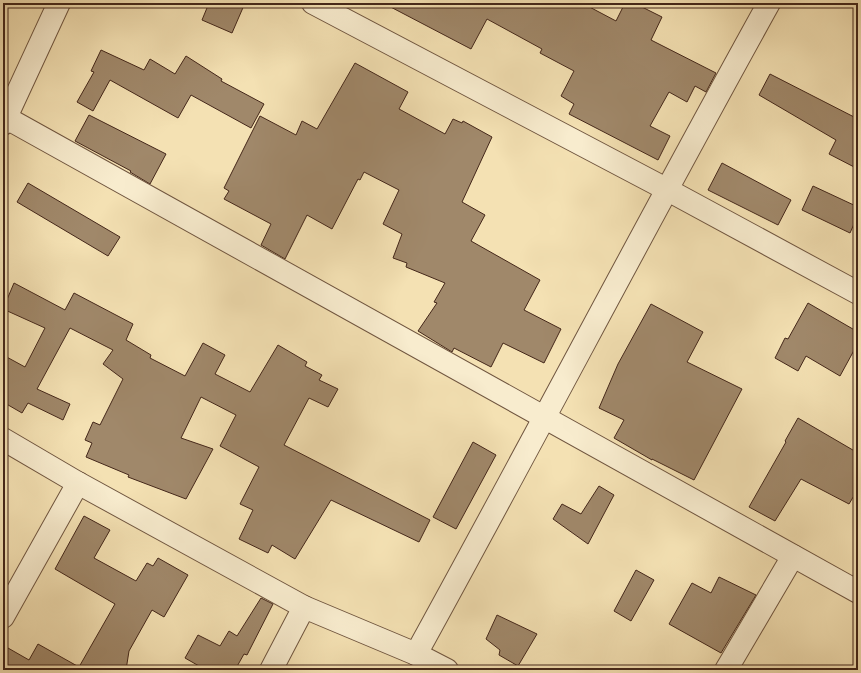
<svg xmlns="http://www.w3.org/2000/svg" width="861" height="673" font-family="'IM FELL DW Pica',serif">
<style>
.building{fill:#a0886a;stroke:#44271a}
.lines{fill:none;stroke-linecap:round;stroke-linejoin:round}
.minor-casing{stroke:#705640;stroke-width:24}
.minor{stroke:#f8ecce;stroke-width:22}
</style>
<rect width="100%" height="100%" fill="#f4e1b3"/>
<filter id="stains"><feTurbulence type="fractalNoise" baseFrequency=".005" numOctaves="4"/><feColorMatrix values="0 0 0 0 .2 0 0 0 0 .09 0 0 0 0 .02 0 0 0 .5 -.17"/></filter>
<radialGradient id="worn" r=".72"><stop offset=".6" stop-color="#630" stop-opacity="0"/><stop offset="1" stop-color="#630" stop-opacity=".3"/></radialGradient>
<g class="building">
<polygon points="209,3 245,3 232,33 202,20"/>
<polygon points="383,3 582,3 616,21 625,3 634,3 662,17 651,40 716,73 706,92 695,86 687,102 669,92 650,126 670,136 658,160 569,114 574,104 561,96 574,71 540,53 542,49 487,19 471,49"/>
<polygon points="101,50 144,70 150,59 175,74 186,56 222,79 221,81 264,104 251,128 191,95 178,118 110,80 93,111 77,102 94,72 91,71"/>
<polygon points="355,63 408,92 399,109 445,134 453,119 462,123 463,121 492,137 462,202 485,215 471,241 540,280 524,310 561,329 544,363 503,343 491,367 454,348 452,352 418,331 437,303 434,302 445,283 406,267 407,263 393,258 402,234 383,224 399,190 364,172 360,180 358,179 332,229 307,215 285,259 261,245 271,224 224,199 229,191 224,188 260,116 296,135 302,121 317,129"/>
<polygon points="770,74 858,119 858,169 829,154 836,140 759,95"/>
<polygon points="89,115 166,154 150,184 130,172 131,171 75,141"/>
<polygon points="722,163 791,200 778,225 708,190"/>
<polygon points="28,183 120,237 108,256 17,202"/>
<polygon points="813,186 858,207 858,215 850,233 802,210"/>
<polygon points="14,283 65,310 74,293 133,324 126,340 151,355 150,358 185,376 203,343 225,355 215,374 250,392 278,345 307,362 305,366 322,375 319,380 338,389 328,407 309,398 284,445 430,520 419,542 331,500 295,559 272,545 268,553 239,539 253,510 240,504 259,467 220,446 236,415 201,397 181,438 213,449 186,499 128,477 129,475 86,457 92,443 85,440 93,422 100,425 123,379 103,364 113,350 70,328 37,389 70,404 63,420 28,403 22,413 3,402 3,355 25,367 45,328 3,309"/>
<polygon points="808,303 858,332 858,343 840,376 806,356 798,371 775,358 785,338 788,339"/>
<polygon points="651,304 703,332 687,362 742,389 694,480 652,459 652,460 614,438 624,420 599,408 618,364"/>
<polygon points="798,418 858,453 858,489 849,504 801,479 775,521 749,507 786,442 785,441"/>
<polygon points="473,442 496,455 456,529 433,517"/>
<polygon points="599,486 614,495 588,544 553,519 562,504 581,514"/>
<polygon points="84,516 110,530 94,558 136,581 147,563 153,566 158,558 188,575 164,617 152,610 129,651 126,670 3,670 3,658 8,648 29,660 38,644 79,667 115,604 55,569"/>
<polygon points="636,570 654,580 631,621 614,611"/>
<polygon points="719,577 756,595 721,653 669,624 692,583 711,593"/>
<polygon points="261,598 273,604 247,655 244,654 235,670 206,670 185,658 198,635 220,646 229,631 237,636"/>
<polygon points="497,615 537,634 518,666 499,655 500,650 486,639"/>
</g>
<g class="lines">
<defs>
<g id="minor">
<polyline points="313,3 666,189 858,293"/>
<polyline points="3,116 858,592"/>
<polyline points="3,124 59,3"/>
<polyline points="3,439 78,483 304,607 416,654 447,670"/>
<polyline points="3,617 78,483"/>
<path d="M416 654C535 438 649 219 769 3"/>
<polyline points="271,670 304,607"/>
<polyline points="726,670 793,556"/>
</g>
</defs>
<use href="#minor" class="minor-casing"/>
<use href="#minor" class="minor"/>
</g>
<rect width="861" height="673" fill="none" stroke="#f4e1b3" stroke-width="16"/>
<rect x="4" y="4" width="853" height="665" fill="none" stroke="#44271a" stroke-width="2"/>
<rect x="8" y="8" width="845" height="657" fill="none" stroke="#44271a"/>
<rect width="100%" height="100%" filter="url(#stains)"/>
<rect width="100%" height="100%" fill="url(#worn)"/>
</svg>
